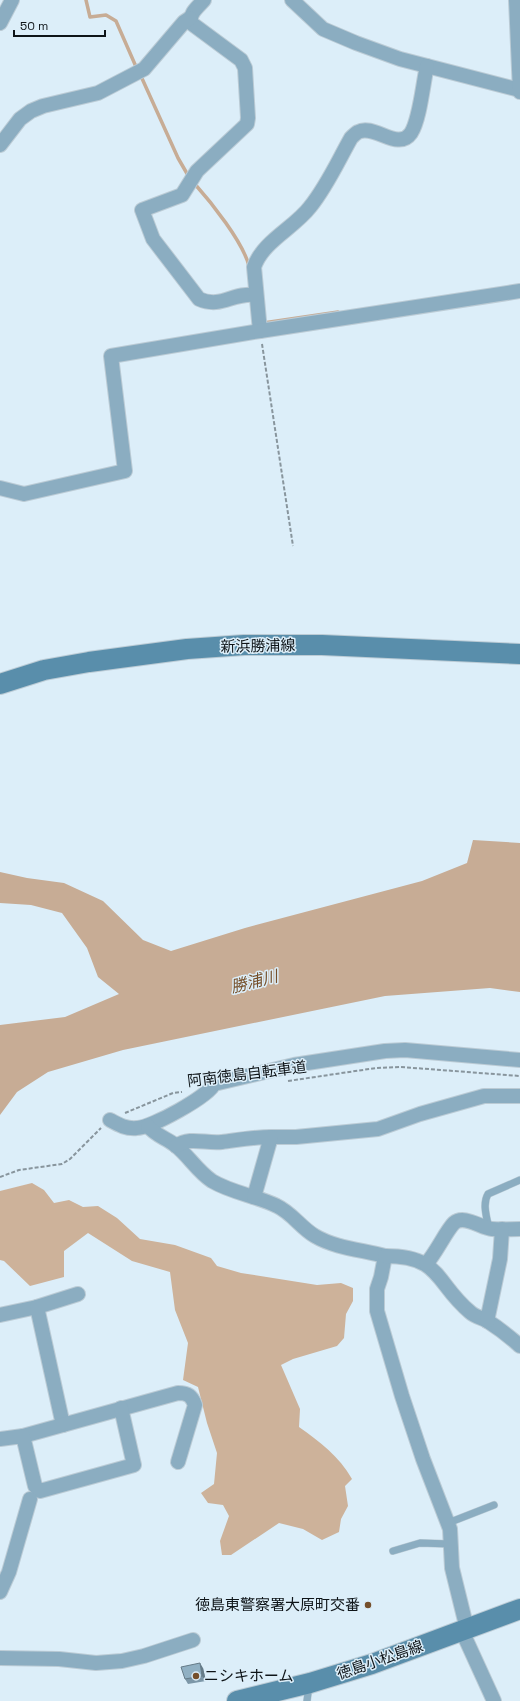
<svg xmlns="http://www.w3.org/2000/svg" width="520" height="1701" font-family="'Space Grotesk','Noto Sans JP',sans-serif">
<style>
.forest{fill:#cdb29a}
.water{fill:#c7ac95}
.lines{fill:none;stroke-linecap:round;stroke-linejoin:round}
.stream{stroke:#c7ac95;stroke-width:3.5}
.service-casing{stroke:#bbcbd5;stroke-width:8}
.minor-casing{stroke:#bbcbd5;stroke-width:16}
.secondary-casing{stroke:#bbcbd5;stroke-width:22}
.path{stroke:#88959d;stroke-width:2;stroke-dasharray:4 2;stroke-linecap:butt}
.service{stroke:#8badc1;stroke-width:7}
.minor{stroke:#8badc1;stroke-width:14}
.secondary{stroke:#598eab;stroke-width:20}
.wall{fill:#7c97a8}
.shaded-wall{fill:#657b88}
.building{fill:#90b0c3;stroke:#657b88}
.poi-dot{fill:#754f2b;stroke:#dceef9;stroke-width:1.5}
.labels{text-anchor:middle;stroke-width:3;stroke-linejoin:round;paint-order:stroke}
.street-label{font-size:15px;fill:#0e1418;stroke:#dceef9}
.poi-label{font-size:15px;fill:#0e1418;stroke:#dceef9;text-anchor:end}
.water-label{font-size:16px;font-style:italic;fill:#754e28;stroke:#dceef9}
</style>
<rect width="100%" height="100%" fill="#dceef9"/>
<path class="forest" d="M32 1183 44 1190 54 1203 69 1200 83 1207 98 1206 117 1218 140 1239 175 1245 211 1258 217 1266 241 1273 317 1285 341 1283 353 1288V1301L346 1314 344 1338 337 1346 293 1359 281 1365 300 1409 299 1427C320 1442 339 1456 352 1479L345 1486 348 1506 341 1519 339 1532 322 1540 303 1529 279 1523 231 1555H222L220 1541 229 1516 223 1505 208 1503 201 1493 214 1484 217 1453 207 1423 198 1387 183 1380 188 1343 175 1310 170 1272 132 1261 88 1233 64 1251V1277L30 1286 4 1261 0 1260V1191Z"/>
<polygon class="water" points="473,840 520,843 520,992 490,988 385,996 123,1050 48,1072 17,1092 0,1115 0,1025 65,1017 119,994 98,977 87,948 62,913 31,905 0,903 0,872 27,878 64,883 103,901 143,940 171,951 245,928 422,881 467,863"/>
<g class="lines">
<g class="stream">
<polyline points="86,0 90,17 106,15 116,21 137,69"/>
<polyline points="140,74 178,158 189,177"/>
<path d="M194 183C211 202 243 242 249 266"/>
<polyline points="263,323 338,312"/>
</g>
<defs>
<g id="service">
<path d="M489 1229C487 1218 482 1204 488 1194L520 1180"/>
<polyline points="448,1523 494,1505"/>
<polyline points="393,1551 420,1543 450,1544"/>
<polyline points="307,1701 309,1685"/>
</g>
<g id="minor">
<path d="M204 0C198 7 189 13 191 23L241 60 245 68 248 118 247 124 197 171 182 195 142 210 153 239 199 299C222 309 232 292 256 295"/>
<polyline points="292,0 323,29 356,43 400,59 520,90"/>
<polyline points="516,0 520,92"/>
<polyline points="0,23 12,0"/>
<polyline points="0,145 20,119 31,111 43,106 98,93 144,69 184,22 190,18"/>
<path d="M260 331 254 267C263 241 294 228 310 207 327 186 338 161 351 138 353 136 356 133 358 132 374 123 398 152 411 133 420 119 423 83 427 66"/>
<polyline points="0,488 24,494 125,471 111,356 260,331 520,291"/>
<path d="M110 1120C119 1125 126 1129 137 1128 151 1128 209 1096 214 1084L294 1065 385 1051 405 1050 520 1060"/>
<path d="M148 1126C155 1135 166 1138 175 1145 189 1156 197 1171 212 1181 232 1193 257 1196 277 1206 292 1213 301 1228 315 1236 335 1248 363 1250 385 1256L381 1277 377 1289V1311L402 1396 423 1459 450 1529 452 1568 467 1629"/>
<polyline points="271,1137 296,1137 378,1129 420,1114 484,1096 520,1096"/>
<path d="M176 1146C191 1136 205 1144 222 1142 238 1140 254 1137 271 1137L254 1197"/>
<path d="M385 1256C442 1256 435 1283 470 1312 474 1316 481 1318 486 1320 497 1327 510 1337 520 1346"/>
<path d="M426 1264C436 1253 446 1231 454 1223 464 1214 481 1228 492 1229 501 1230 511 1229 520 1229"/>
<polyline points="0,1315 37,1307"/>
<polyline points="487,1321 500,1259 502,1229"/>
<polyline points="63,1425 37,1307 78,1294"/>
<path d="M23 1436 178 1393C188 1393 192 1396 195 1405L178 1462"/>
<polyline points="0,1439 23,1436 35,1486 40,1491 134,1465 121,1408"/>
<polyline points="0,1592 9,1572 30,1499"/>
<polyline points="462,1631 494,1701"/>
<polyline points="0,1658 59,1659 96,1663 122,1661 144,1656 193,1640"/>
</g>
<g id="secondary">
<polyline points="0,684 44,670 89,662 187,649 244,645 322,645 520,654"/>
<polyline points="237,1701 310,1683 372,1664 520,1609"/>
</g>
</defs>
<use href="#service" class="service-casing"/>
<use href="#minor" class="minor-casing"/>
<use href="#secondary" class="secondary-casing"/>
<g class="path">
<polyline points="262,344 293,546"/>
<polyline points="288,1081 376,1068 401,1067 520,1076"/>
<polyline points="125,1113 173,1093 182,1092"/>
<polyline points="0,1177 19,1170 62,1164 70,1159 101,1128"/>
</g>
<use href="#service" class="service"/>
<use href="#minor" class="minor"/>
<use href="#secondary" class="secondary"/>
</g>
<polygon class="wall" points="203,1668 206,1681 188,1684 185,1679"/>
<polygon class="shaded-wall" points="200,1663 203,1668 206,1681 202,1676"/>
<polygon class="building" points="200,1663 202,1676 185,1679 181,1667"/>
<g class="poi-dot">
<circle cx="368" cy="1605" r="4"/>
<circle cx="196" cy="1676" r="4"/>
</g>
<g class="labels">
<g class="street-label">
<text transform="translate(258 646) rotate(-1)" y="5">新浜勝浦線</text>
<text transform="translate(247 1074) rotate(-7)" y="5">阿南徳島自転車道</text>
<text transform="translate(380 1660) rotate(-19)" y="5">徳島小松島線</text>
</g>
<g class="poi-label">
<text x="360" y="1610">徳島東警察署大原町交番</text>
<text x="204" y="1681" text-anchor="start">ニシキホーム</text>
</g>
<g class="water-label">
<text transform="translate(254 981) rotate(-14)" y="6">勝浦川</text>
</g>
</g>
<path d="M14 30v6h91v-6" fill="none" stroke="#0e1418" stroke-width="2"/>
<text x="20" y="30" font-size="12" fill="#0e1418" stroke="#dceef9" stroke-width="3" paint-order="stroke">50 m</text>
</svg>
